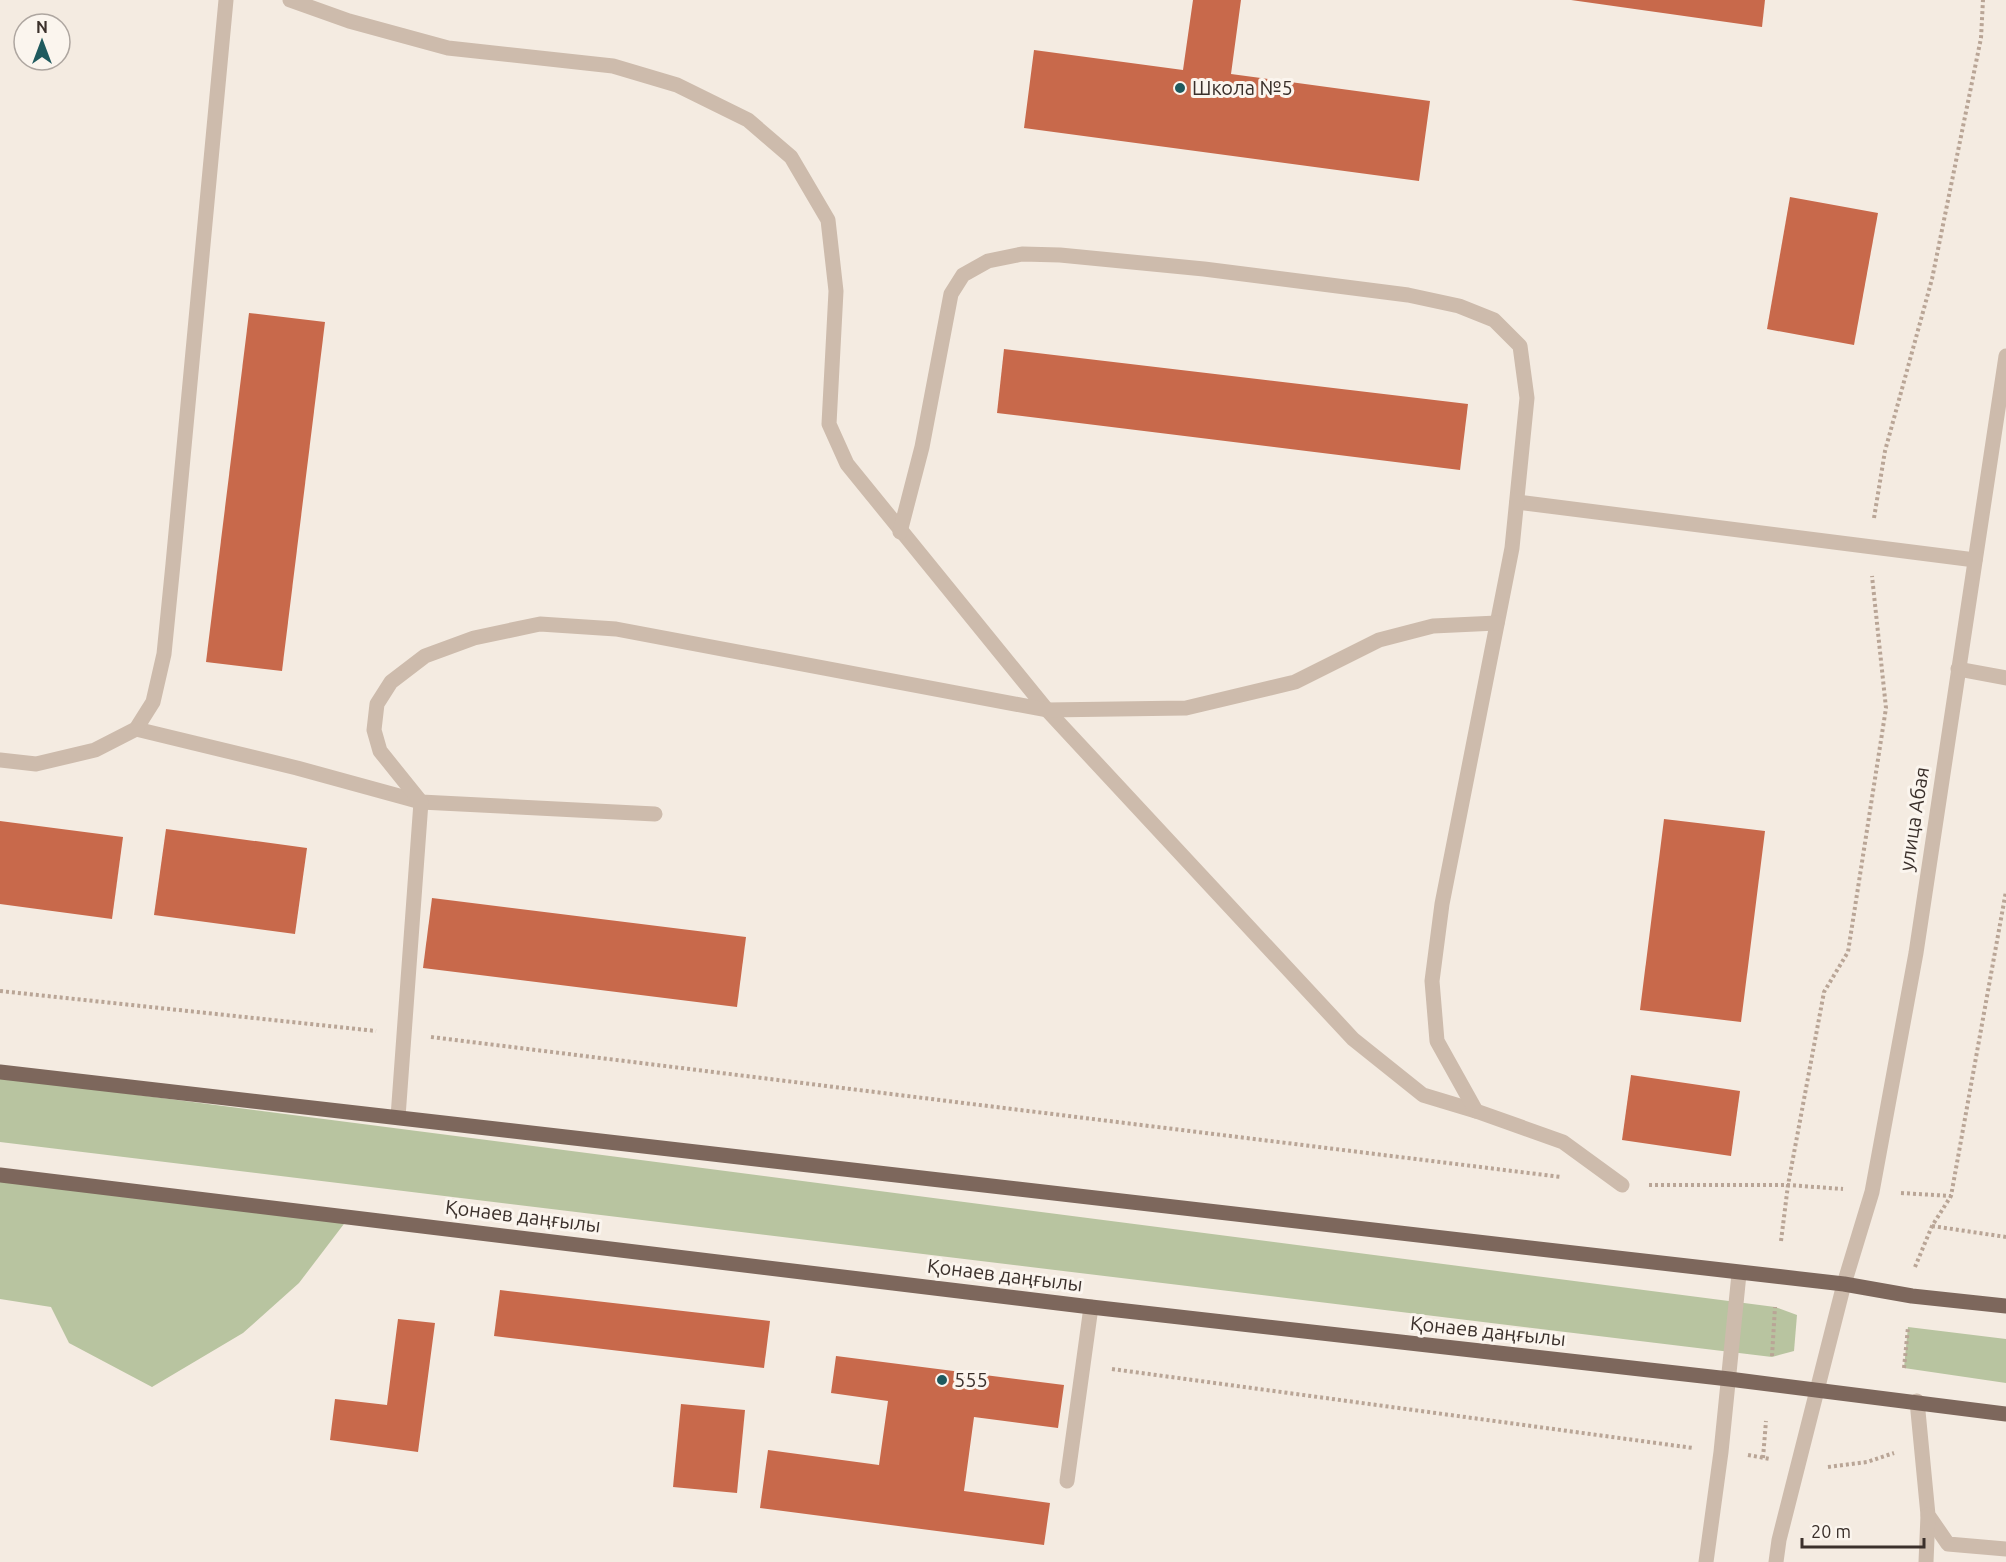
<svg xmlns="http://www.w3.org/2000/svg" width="2006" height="1562" font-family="Ubuntu,sans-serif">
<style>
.green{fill:#b8c4a0}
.building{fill:#c8694b}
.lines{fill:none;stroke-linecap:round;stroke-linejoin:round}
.path{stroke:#b9a596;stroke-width:4;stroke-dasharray:3 3;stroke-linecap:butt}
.minor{stroke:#cdbbac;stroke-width:15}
.major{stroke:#7d675c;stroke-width:15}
.poi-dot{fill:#1f5a5e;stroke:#fbf5ee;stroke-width:2}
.labels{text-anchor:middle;stroke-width:6;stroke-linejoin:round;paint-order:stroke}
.poi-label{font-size:20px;fill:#3b302b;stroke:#fbf5ee;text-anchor:start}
.street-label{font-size:20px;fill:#3b302b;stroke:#fbf5ee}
</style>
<rect width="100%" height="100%" fill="#f4ebe1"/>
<g class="green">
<polygon points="0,1077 1775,1307 1797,1315 1794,1351 1772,1357 0,1142"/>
<polygon points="0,1175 350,1216 299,1283 243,1333 152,1387 69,1343 51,1307 0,1299"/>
<polygon points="1908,1327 2006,1339 2006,1383 1904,1368"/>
</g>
<g class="building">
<polygon points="1193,0 1241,0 1231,74 1430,101 1419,181 1024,128 1034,50 1183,70"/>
<polygon points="1571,0 1765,0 1762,27"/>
<polygon points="1790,197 1878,213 1854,345 1767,329"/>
<polygon points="249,313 325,322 282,671 206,662"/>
<polygon points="1004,349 1468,404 1460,470 997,413"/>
<polygon points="1664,819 1765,831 1741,1022 1640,1010"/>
<polygon points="0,821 123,837 112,919 0,904"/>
<polygon points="166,829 307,848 295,934 154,915"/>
<polygon points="432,898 746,937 737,1007 423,968"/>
<polygon points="1631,1075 1740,1091 1731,1156 1622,1140"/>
<polygon points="500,1290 770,1321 764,1368 494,1336"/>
<polygon points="398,1319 435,1323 418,1452 330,1440 335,1399 387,1405"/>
<polygon points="836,1356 1064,1385 1058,1428 974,1417 964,1491 1050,1503 1044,1545 760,1508 768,1450 879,1465 888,1401 831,1393"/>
<polygon points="681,1404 745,1410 737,1493 673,1487"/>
</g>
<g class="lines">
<g class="path">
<polyline points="1874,518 1885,451 1932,279 1981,38 1983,0"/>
<polyline points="0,991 376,1031"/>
<polyline points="431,1037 1561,1177"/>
<polyline points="1649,1185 1788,1185 1843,1189"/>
<polyline points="1901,1193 1951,1196"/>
<polyline points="1932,1226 2006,1237"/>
<polyline points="1781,1241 1788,1185 1824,992 1848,952 1886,708 1872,576"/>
<polyline points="1915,1267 1932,1226 1951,1196 2006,891"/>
<polyline points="1772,1356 1775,1307"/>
<polyline points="1904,1368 1908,1327"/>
<polyline points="1112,1369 1693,1448"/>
<polyline points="1748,1455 1770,1459"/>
<polyline points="1763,1458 1766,1421"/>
<polyline points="1828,1467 1867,1462 1894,1453"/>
</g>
<g class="minor">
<polyline points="290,0 349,21 448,48 613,66 677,85 748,120 791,157 828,220 836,291 829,424 847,464 1047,710 1353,1039 1423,1095 1476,1111"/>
<polyline points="1517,502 1975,560"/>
<polyline points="900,532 922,447 951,294 963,275 988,261 1022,254 1060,255 1204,269 1408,295 1459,306 1494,320 1520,346 1527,398 1512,548 1442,904 1432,981 1437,1041 1476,1111 1563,1142 1622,1185"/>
<polyline points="1958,669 2006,678"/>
<polyline points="136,729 297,768 421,802 655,814"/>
<polyline points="0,760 36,764 95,750 136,729 153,702 164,654 173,564 226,0"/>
<polyline points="398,1117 421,802 380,751 374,730 377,704 391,682 425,656 474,638 540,624 616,629 1047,710 1186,708 1295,682 1379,640 1433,626 1497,623"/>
<polyline points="1917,1401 1928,1515 1948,1544 2006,1549"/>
<polyline points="1067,1481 1091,1307"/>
<polyline points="1706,1562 1721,1452 1739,1274"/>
<polyline points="1776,1562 1779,1540 1844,1284 1872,1192 1916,953 2006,356"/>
<polyline points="1926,1562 1928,1515"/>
</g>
<g class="major">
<polyline points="0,1072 1844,1284 1912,1296 2006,1306"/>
<polyline points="0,1175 1091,1307 1729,1379 2006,1414"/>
</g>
</g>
<g class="poi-dot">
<circle cx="1180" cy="88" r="6"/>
<circle cx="942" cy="1380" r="6"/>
</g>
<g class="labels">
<g class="poi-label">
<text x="1192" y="95">Школа №5</text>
<text x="954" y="1387">555</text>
</g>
<g class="street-label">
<text transform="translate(1914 819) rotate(-81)" y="7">улица Абая</text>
<text transform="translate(523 1216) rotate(7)" y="7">Қонаев даңғылы</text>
<text transform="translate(1005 1275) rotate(7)" y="7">Қонаев даңғылы</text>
<text transform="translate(1488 1331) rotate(6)" y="7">Қонаев даңғылы</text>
</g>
</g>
<g transform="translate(42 42)"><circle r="28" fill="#fbf5ee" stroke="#aea6a0" stroke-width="1.5"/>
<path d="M0-4.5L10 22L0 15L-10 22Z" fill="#1f5a5e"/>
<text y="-9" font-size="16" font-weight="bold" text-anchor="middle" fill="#3b302b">N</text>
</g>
<path d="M1802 1538v9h122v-9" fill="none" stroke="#3b302b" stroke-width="3"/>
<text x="1811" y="1538" font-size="18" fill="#3b302b" stroke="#fbf5ee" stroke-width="4.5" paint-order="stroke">20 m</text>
</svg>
